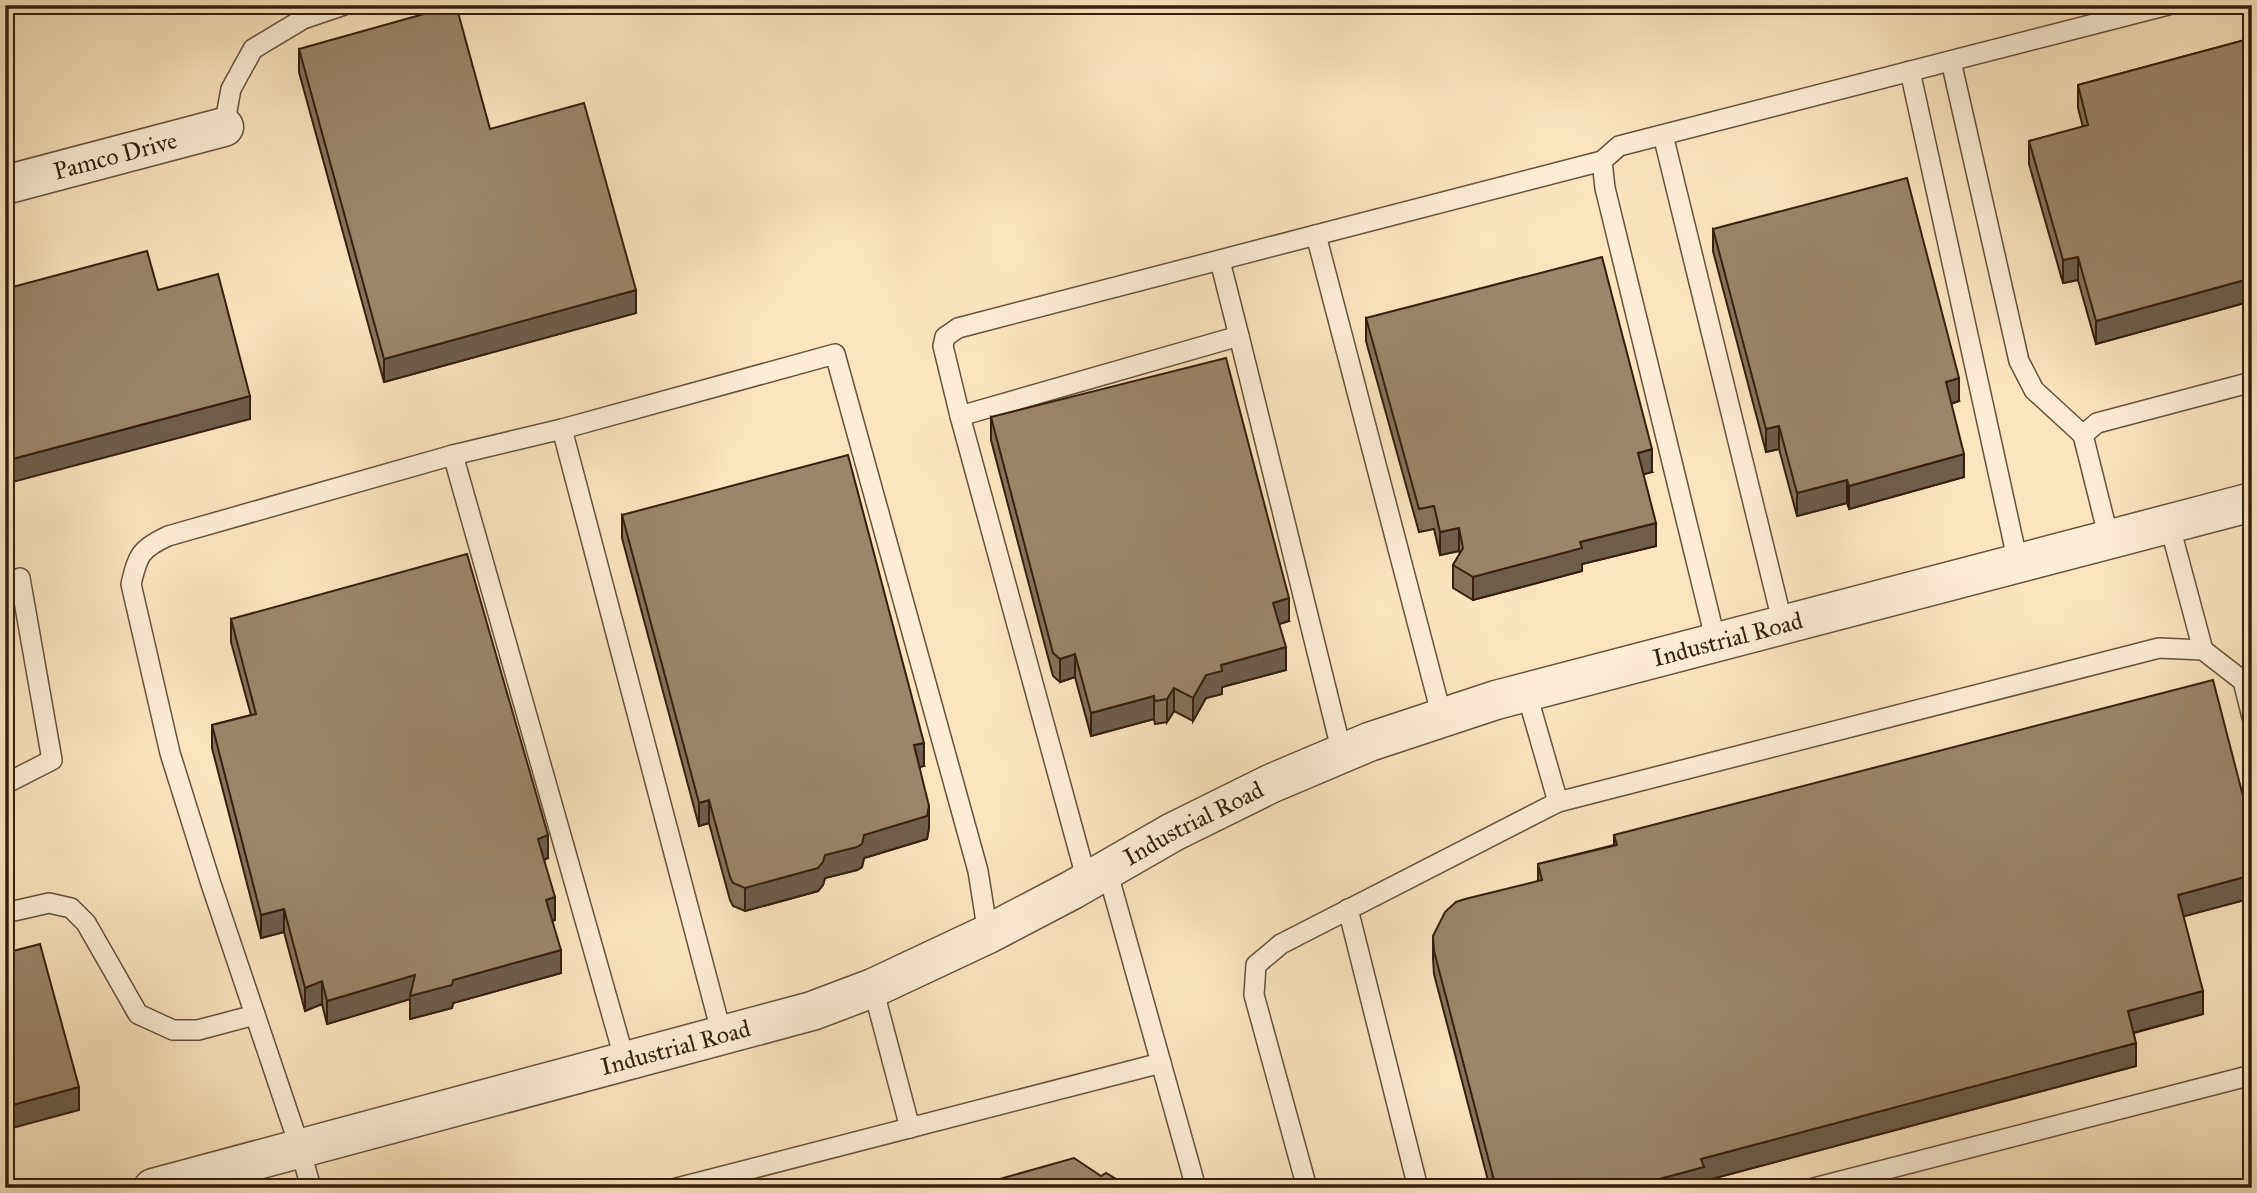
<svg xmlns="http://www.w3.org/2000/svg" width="2257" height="1193" font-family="'IM FELL Great Primer',serif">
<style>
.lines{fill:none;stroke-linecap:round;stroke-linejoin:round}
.service-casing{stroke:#685039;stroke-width:22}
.minor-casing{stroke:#685039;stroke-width:41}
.service{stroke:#fdedd5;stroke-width:19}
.minor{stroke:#fdedd5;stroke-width:38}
.wall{fill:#87725a;stroke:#371e0c;stroke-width:2}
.shaded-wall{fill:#6e5d4a;stroke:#371e0c;stroke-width:2}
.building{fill:#9d8569;stroke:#371e0c;stroke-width:2}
.labels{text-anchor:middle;stroke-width:5;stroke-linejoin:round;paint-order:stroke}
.street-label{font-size:24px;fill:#371e0c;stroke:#fdedd5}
</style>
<rect width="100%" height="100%" fill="#fce4bf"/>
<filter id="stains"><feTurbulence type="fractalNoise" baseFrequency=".00286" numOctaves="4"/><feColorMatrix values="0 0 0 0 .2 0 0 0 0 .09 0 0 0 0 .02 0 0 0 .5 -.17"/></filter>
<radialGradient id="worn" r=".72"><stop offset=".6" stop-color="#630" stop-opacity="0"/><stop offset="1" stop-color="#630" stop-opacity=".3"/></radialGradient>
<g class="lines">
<defs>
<g id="service">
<polyline points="1951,61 2019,361 2034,390 2083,435"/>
<polyline points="1910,71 2018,563"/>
<polyline points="224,127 231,89 253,49 303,19 344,5"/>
<polyline points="1663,135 1783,625"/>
<polyline points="1220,261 1239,336"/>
<polyline points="960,416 943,346 945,337 958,328 1316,235"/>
<polyline points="562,429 453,455 625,1061"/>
<polyline points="2169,523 2203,650"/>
<polyline points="2109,539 2083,435 2097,423 2252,382"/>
<polyline points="1716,642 1605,188 1602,161 1619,146 2168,5"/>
<polyline points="1526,691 1558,802"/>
<polyline points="1442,717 1316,235 1602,161"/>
<polyline points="5,784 52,760 20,578"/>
<polyline points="1107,870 1196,1188"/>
<polyline points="1087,881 960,416 1239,336 1342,753"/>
<polyline points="1348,909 1418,1188"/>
<polyline points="5,913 49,903 71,908 86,923 138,1014 173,1030 198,1030 255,1015"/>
<polyline points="873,988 910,1128"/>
<polyline points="722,1035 562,429 835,354 978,871 988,934"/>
<path d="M311 1188 300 1148 211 884 170 753 131 584C138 555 140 549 168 536L453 455"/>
<polyline points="677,1188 1161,1063"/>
<polyline points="1307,1188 1254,995 1256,965 1281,944 1558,802 2159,648 2203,650 2243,681 2252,717"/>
<polyline points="1814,1188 2252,1075"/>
</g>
<g id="minor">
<path id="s1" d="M5 185 224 127"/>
<path id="s2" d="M153 1188 812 1011 873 988 988 934 1072 890 1173 832 1270 784 1369 742 1496 700 2252 502"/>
</g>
</defs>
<use href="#service" class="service-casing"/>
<use href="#minor" class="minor-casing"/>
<use href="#service" class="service"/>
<use href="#minor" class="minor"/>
</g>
<g class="wall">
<polygon points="2252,38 2252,301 2096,344 2078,280 2063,283 2029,164 2029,141 2083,127 2078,108 2078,85"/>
<polygon points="299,49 490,129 636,313 384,382 299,72"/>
<polygon points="1713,229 1959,401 1951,404 1964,477 1849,509 1847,503 1797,516 1779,449 1766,452 1713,251"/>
<polygon points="1366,318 1652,472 1643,474 1656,546 1582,564 1582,571 1473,600 1453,588 1453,565 1460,554 1459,551 1440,555 1434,529 1419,532 1366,341"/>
<polygon points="991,417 1289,621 1279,624 1286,670 1222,687 1222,694 1206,698 1193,721 1174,711 1167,722 1155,724 1154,719 1091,736 1075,677 1060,682 1053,676 991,440"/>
<polygon points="622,515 924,766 919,767 929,828 927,839 864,858 862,867 857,870 825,878 823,885 818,891 745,911 733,906 730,900 709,823 699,826 622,538"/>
<polygon points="231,619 548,858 544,860 555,920 552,921 561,973 453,1003 452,1008 410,1019 410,999 327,1024 322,1004 305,1011 284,932 261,938 212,748 212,725 251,715 231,642"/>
<polygon points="1614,835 2252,898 2183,916 2203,1014 2134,1033 2136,1066 1704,1181 1704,1188 1490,1188 1434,974 1433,959 1433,936 1538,881 1538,864 1614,845"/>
</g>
<g class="shaded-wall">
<polygon points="2078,257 2078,280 2063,283 2063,260"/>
<polygon points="2252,278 2252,301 2096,344 2096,321"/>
<polygon points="636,290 636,313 384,382 384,359"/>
<polygon points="1959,378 1959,401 1946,405 1946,382"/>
<polygon points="250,396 250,419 5,484 5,461"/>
<polygon points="1779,426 1779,449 1766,452 1766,429"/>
<polygon points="1652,449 1652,472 1638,476 1638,453"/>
<polygon points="1964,454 1964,477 1849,509 1849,486"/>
<polygon points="1847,480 1847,503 1797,516 1797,493"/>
<polygon points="1656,523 1656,546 1582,564 1582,571 1473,600 1473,577 1580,542"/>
<polygon points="1459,528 1459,551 1440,555 1440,532"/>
<polygon points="1289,598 1289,621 1273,626 1273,603"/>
<polygon points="1286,647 1286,670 1222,687 1222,694 1206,698 1193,721 1193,698 1206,675 1221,665"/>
<polygon points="1075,654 1075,677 1060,682 1060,659"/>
<polygon points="1174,688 1174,711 1167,722 1167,699"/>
<polygon points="1154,696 1154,719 1091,736 1091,713"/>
<polygon points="924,743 924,766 914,768 914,745"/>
<polygon points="709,800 709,823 699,826 699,803"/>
<polygon points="929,806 929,828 927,839 864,858 862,867 857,870 825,878 823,885 818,891 745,911 745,888 825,855 864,835"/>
<polygon points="548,835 548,858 538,862 538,839"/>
<polygon points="2252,875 2252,898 2178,918 2178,895"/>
<polygon points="555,897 555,920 546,923 546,900"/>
<polygon points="284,909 284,932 261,938 261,915"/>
<polygon points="561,950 561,973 453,1003 452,1008 410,1019 410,999 327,1024 327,1001 415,975 453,980"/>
<polygon points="322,981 322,1004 305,1011 305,988"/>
<polygon points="2203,991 2203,1014 2128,1034 2128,1011"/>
<polygon points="2136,1043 2136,1066 1704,1181 1704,1188 1626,1188 1701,1159"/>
<polygon points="79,1087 79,1110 5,1130 5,1107"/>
</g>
<g class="building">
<polygon points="456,5 490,129 584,103 636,290 384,359 299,49"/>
<polygon points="2252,38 2252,278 2096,321 2078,257 2063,260 2029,141 2088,125 2078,85"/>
<polygon points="1907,178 1959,378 1946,382 1964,454 1849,486 1847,480 1797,493 1779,426 1766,429 1713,229"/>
<polygon points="147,251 158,290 218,274 250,396 5,461 5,289"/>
<polygon points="1602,257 1652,449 1638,453 1656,523 1580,542 1582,548 1473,577 1453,565 1463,548 1459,528 1440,532 1434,506 1419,509 1366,318"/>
<polygon points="1226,358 1289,598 1273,603 1286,647 1221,665 1222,671 1206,675 1193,698 1174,688 1167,699 1155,701 1154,696 1091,713 1075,654 1060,659 1053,653 991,417"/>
<polygon points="848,455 924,743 914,745 929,806 927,816 864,835 862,844 857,847 825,855 823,862 818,868 745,888 733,883 730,877 709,800 699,803 622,515"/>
<polygon points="467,554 548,835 538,839 555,897 546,900 561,950 453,980 452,985 410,996 415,975 327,1001 322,981 305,988 284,909 261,915 212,725 256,714 231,619"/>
<polygon points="2213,680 2252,831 2252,875 2178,895 2203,991 2128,1011 2136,1043 1701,1159 1704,1167 1626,1188 1496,1188 1434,951 1433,936 1445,912 1456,902 1465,899 1542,880 1538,864 1617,845 1614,835"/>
<polygon points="40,944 79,1087 5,1107 5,953"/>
<polygon points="1074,1158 1101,1176 1106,1173 1116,1179 1119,1188 992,1188 996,1180"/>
</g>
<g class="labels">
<g class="street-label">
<text dy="8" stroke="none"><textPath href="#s1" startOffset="114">Pamco Drive</textPath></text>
<text dy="8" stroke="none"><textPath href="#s2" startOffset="1675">Industrial Road</textPath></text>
<text dy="8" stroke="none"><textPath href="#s2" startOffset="1108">Industrial Road</textPath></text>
<text dy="8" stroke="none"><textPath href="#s2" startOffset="541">Industrial Road</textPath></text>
</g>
</g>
<rect width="2257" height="1193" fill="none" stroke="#fce4bf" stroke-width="28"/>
<rect x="7" y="7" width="2243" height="1179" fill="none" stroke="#371e0c" stroke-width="3.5"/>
<rect x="14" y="14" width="2229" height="1165" fill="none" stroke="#371e0c" stroke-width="2"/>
<rect width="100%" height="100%" filter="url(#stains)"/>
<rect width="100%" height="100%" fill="url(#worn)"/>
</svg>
